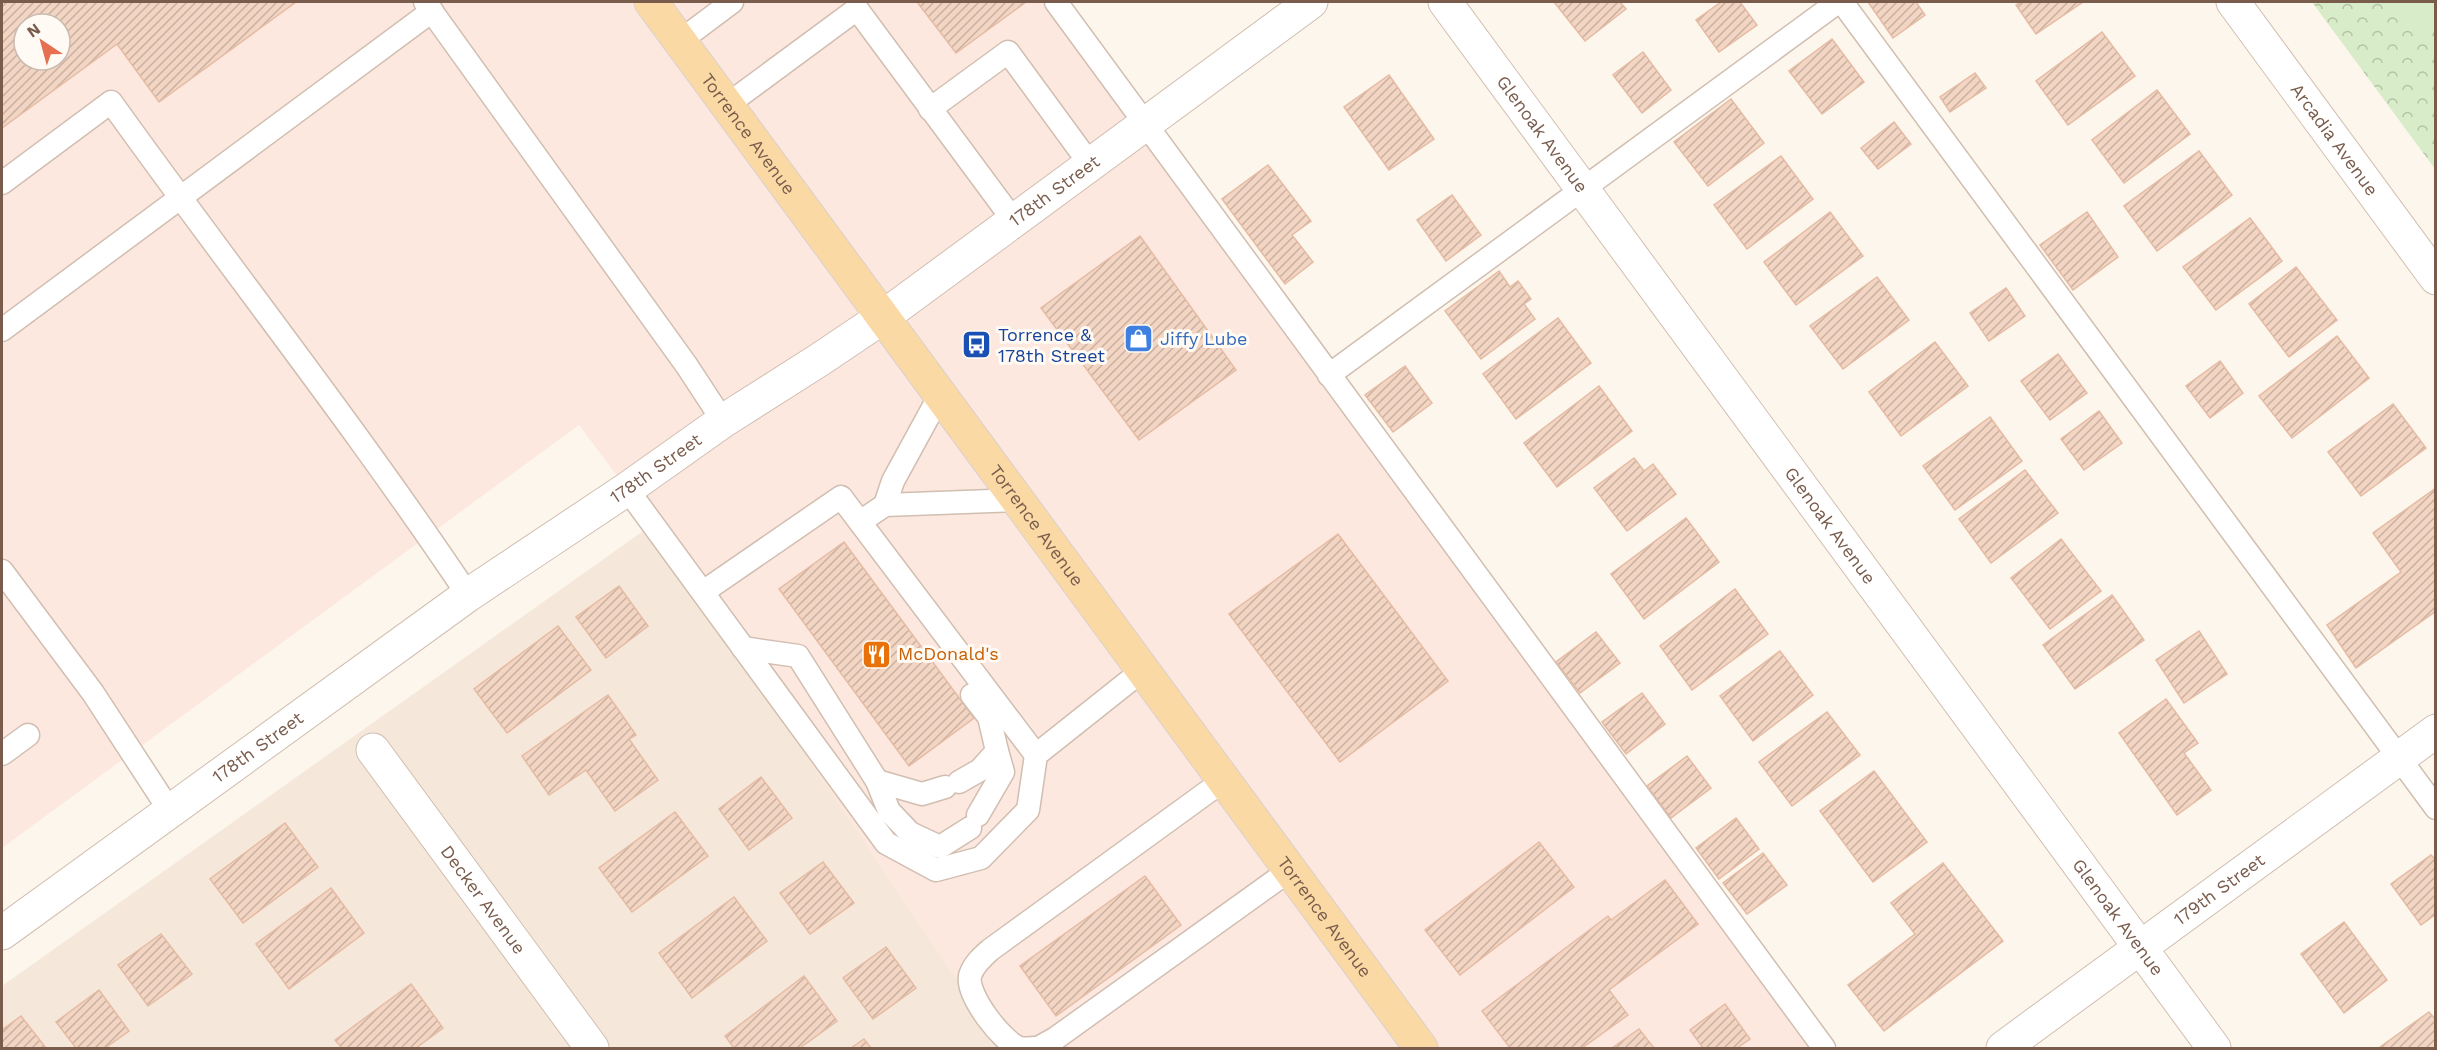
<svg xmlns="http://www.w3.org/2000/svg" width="2437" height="1050" font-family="'Work Sans',sans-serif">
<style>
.residential{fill:#f5e8da}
.commercial{fill:#fde8e0;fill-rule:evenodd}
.park{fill:url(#park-crowns)}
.pitch{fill:#d8ecc9}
.building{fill:url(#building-hatch);stroke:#e6bba3;stroke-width:1.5;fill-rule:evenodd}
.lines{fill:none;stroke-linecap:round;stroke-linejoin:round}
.lane-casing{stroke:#d1beb0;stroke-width:25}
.street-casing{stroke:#d1beb0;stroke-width:35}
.primary-casing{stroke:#dad1cd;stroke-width:35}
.lane{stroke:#fff;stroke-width:22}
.street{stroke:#fff;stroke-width:33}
.primary{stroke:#fbd9a5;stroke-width:33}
.labels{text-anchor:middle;stroke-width:6;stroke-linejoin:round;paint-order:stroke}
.street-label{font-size:18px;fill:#7a5c4d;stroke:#fffaf3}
.transit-label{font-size:18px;fill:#164399;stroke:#fffaf3;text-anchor:start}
.shop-label{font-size:18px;fill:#366cbe;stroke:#fffaf3;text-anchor:start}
.food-label{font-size:18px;fill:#c56008;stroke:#fffaf3;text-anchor:start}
</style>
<defs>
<pattern id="park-crowns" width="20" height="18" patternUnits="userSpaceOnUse" patternTransform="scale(1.5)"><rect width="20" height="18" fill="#d8ecc9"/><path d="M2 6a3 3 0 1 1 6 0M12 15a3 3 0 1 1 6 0" fill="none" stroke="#b4c2a5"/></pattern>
<pattern id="building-hatch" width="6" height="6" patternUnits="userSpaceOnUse" patternTransform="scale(1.5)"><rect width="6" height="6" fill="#f3d5c3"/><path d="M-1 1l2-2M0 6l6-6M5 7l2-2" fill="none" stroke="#cab0a1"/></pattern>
</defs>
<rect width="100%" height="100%" fill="#fdf6ec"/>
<polygon class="residential" points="653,524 1011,1048 2,1048 2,986"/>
<path class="commercial" d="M2 2H1056L1825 1048H1003L627 489 579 425 2 848ZM24 24H60V60H24Z"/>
<polygon class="park" points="2312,2 2435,2 2435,169"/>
<polygon class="pitch" points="2391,2 2435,2 2435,27 2420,39"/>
<g class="building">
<path d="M2 2H296L159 102 117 44 2 128ZM24 24H60V60H24Z"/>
<polygon points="917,2 1026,2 956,53"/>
<polygon points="1554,2 1620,2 1626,9 1585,41"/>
<polygon points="1721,2 1740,2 1757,25 1719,52 1696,20"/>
<polygon points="1868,2 1916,2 1925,15 1893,38"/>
<polygon points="2021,2 2083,2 2036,34 2016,5"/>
<polygon points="2102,32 2135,76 2068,125 2036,81"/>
<polygon points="1832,39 1864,82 1822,114 1789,71"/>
<polygon points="1643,52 1671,90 1642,113 1613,75"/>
<polygon points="1975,73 1986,88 1950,112 1940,97"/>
<polygon points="1389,75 1434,139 1389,170 1344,107"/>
<polygon points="2157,90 2190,134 2124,183 2092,140"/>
<polygon points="1731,99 1764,143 1708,186 1674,142"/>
<polygon points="1894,122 1911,144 1878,169 1861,148"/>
<polygon points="2199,151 2232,195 2157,251 2124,206"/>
<polygon points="1781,156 1813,199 1747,249 1714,205"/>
<polygon points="1268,165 1311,221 1292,235 1313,262 1285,284 1222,199"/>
<polygon points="1452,195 1481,235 1446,261 1417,220"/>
<polygon points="1830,212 1863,256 1796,305 1764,262"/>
<polygon points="2087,212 2118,257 2073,290 2040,245"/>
<polygon points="2250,218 2282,261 2216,310 2183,267"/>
<polygon points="1140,236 1236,370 1139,440 1041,308"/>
<polygon points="2296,267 2337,320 2289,357 2249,304"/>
<polygon points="1499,271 1510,287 1518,281 1531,299 1524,304 1535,319 1481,359 1445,311"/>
<polygon points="1877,277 1909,320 1843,369 1810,326"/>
<polygon points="2006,288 2025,316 1989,341 1970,313"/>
<polygon points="1558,318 1591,363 1516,419 1483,374"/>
<polygon points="2337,336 2369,378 2292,438 2259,396"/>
<polygon points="1935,342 1968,386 1901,436 1869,392"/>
<polygon points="2058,354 2087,393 2050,420 2021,381"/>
<polygon points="2220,361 2243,393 2210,418 2186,386"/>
<polygon points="1405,366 1432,403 1393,432 1365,395"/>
<polygon points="1599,386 1632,431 1557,487 1524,443"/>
<polygon points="2393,404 2426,448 2361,496 2328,452"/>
<polygon points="2099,411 2122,443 2084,470 2061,439"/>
<polygon points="1990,417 2022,461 1955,510 1923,466"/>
<polygon points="1634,458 1644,471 1653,464 1676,494 1627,531 1594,488"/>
<polygon points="2025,470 2058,513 1991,563 1959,519"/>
<polygon points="2436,488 2436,611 2356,668 2327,625 2401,572 2373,533"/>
<polygon points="1686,518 1719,562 1644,619 1611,574"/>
<polygon points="1338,534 1448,681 1340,762 1229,614"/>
<polygon points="2061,539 2101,591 2050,629 2011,578"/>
<polygon points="844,542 974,718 909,766 779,589"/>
<polygon points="619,586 648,626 606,658 576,617"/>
<polygon points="1735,589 1768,634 1692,690 1660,646"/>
<polygon points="2112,595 2144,640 2075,689 2043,645"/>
<polygon points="558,626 591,670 507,733 474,689"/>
<polygon points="2199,631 2227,674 2184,703 2156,660"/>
<polygon points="1596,632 1620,663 1580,693 1556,662"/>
<polygon points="1780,651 1813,695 1753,741 1720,696"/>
<polygon points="1642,693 1665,724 1626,754 1602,722"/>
<polygon points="608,695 636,735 629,739 658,780 615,811 586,770 549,795 522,756"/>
<polygon points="2166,699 2198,743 2184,753 2211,790 2177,815 2119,733"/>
<polygon points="1827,712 1860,755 1792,806 1759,762"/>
<polygon points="1687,756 1711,788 1671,818 1647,786"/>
<polygon points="1874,771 1927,842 1873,882 1820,811"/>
<polygon points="761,777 792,818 749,850 719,809"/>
<polygon points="675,812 708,856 632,912 599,868"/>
<polygon points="1736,818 1759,849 1719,879 1696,848"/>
<polygon points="285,823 318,867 243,923 210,879"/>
<polygon points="1539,842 1574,887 1460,975 1425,930"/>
<polygon points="1763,853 1787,885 1747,914 1723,883"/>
<polygon points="2431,855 2436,860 2436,914 2421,925 2391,884"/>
<polygon points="823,862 854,903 810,934 780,893"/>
<polygon points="1943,863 2003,941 1884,1031 1848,985 1915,934 1891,903"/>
<polygon points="1145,876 1181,925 1056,1016 1020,966"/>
<polygon points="1665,880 1698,924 1609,990 1628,1015 1582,1048 1510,1048 1482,1011 1608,916 1611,920"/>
<polygon points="331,888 364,933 289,989 256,944"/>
<polygon points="734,897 767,941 692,998 659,953"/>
<polygon points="2344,922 2387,980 2344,1013 2301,954"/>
<polygon points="161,934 192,974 148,1006 118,965"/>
<polygon points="886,947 916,988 873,1019 843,978"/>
<polygon points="804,976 837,1021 800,1048 734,1048 725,1036"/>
<polygon points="411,984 443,1028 416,1048 342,1048 335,1040"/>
<polygon points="99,990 129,1031 105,1048 76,1048 56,1022"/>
<polygon points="1725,1004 1750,1039 1737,1048 1703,1048 1690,1030"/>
<polygon points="2429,1012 2436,1020 2436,1048 2381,1048 2380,1047"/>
<polygon points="21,1016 46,1048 2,1048 2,1030"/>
<polygon points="1639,1029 1654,1048 1612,1048"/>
<polygon points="864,1039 871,1048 851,1048"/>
</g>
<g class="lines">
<defs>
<g id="lane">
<polyline points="425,2 687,366 723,421"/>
<polyline points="1056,2 1824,1048"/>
<polyline points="1842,2 2436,808"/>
<polyline points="680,41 732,2"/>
<polyline points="727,105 857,9 1014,221"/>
<polyline points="930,109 1008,52 1090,164"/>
<path d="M2 183 111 102C229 267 355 426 468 595"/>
<polyline points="2,330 432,11"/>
<polyline points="1329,375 1838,2"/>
<polyline points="627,489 886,843 936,870 981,858 1028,810 1036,755 1143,670"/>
<polyline points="885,505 893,481 940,395"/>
<polyline points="860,522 885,505 1018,500"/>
<polyline points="2,571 93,693 170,811"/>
<polyline points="703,592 841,497 1036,755"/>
<polyline points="743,648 798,656 877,781 889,811 910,833 940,847 970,828"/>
<polyline points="2,754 28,735"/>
<polyline points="877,781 922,794 945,787"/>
<polyline points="959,782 980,770 997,751 989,717 972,695"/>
<polyline points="978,815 1003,772 997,751"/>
<path d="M1035 1048C1031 1048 1024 1049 1020 1048 1003 1043 966 995 970 976 973 965 982 957 990 950L1224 780"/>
<polyline points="1038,1048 1056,1038 1290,870"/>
</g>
<g id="street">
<path id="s1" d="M1445 2 2214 1048"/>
<path id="s2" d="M2233 2 2436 278"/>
<path id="s3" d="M373 750 592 1048"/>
<path id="s4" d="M2 933 468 595 627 489 723 421 819 360 883 317 1311 2"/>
<path id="s5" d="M2003 1048 2436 731"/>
</g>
<g id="primary">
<path id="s6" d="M651 2 1421 1048"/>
</g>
</defs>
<use href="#lane" class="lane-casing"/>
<use href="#street" class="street-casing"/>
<use href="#primary" class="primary-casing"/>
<use href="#lane" class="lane"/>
<use href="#street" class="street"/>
<use href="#primary" class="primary"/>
</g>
<defs>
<symbol id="shop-square" viewBox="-11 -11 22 22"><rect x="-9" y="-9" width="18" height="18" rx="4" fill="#3f7fe0" stroke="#fffaf3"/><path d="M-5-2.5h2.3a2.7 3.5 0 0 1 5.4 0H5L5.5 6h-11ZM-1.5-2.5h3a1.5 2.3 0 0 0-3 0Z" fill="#fff"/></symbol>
<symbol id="bus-square" viewBox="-11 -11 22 22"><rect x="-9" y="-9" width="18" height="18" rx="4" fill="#1a4fb4" stroke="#fffaf3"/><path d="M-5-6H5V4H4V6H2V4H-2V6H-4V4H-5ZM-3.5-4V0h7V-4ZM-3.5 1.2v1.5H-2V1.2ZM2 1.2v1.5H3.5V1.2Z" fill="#fff"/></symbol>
<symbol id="restaurant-square" viewBox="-11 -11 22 22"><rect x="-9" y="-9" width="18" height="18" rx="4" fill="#e8710a" stroke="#fffaf3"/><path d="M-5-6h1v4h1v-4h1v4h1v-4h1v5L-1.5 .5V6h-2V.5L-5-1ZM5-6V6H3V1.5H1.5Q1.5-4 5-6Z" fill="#fff"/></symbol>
</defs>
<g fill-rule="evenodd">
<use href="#shop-square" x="1122" y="322" width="33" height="33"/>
<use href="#bus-square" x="960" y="328" width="33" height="33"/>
<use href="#restaurant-square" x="860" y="638" width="33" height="33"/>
</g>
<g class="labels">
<g class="street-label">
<text dy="6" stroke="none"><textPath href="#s1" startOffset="164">Glenoak Avenue</textPath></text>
<text dy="6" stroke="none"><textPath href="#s6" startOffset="164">Torrence Avenue</textPath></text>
<text dy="6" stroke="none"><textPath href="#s2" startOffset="171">Arcadia Avenue</textPath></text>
<text dy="6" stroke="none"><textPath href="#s4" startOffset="1288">178th Street</textPath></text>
<text dy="6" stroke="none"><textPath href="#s4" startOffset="802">178th Street</textPath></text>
<text dy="6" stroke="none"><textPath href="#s6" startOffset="650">Torrence Avenue</textPath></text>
<text dy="6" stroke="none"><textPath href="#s1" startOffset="650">Glenoak Avenue</textPath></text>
<text dy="6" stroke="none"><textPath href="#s4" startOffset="316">178th Street</textPath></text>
<text dy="6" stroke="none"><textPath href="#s5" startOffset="268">179th Street</textPath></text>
<text dy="6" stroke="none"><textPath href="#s3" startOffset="186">Decker Avenue</textPath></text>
<text dy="6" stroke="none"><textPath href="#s6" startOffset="1136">Torrence Avenue</textPath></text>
<text dy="6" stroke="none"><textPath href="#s1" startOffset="1136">Glenoak Avenue</textPath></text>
</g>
<g class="transit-label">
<text x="998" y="341">Torrence &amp;<tspan x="998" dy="21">178th Street</tspan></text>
</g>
<g class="shop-label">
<text x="1160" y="345">Jiffy Lube</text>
</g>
<g class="food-label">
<text x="898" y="660">McDonald's</text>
</g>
</g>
<rect width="2437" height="1050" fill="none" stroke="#7a5c4d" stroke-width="6"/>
<g transform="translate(42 42) rotate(324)"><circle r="28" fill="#fffaf3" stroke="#cabbb1" stroke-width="1.5"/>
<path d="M0-4.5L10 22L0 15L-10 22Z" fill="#e76f51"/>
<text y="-9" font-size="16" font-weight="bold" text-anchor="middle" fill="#7a5c4d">N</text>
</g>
</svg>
